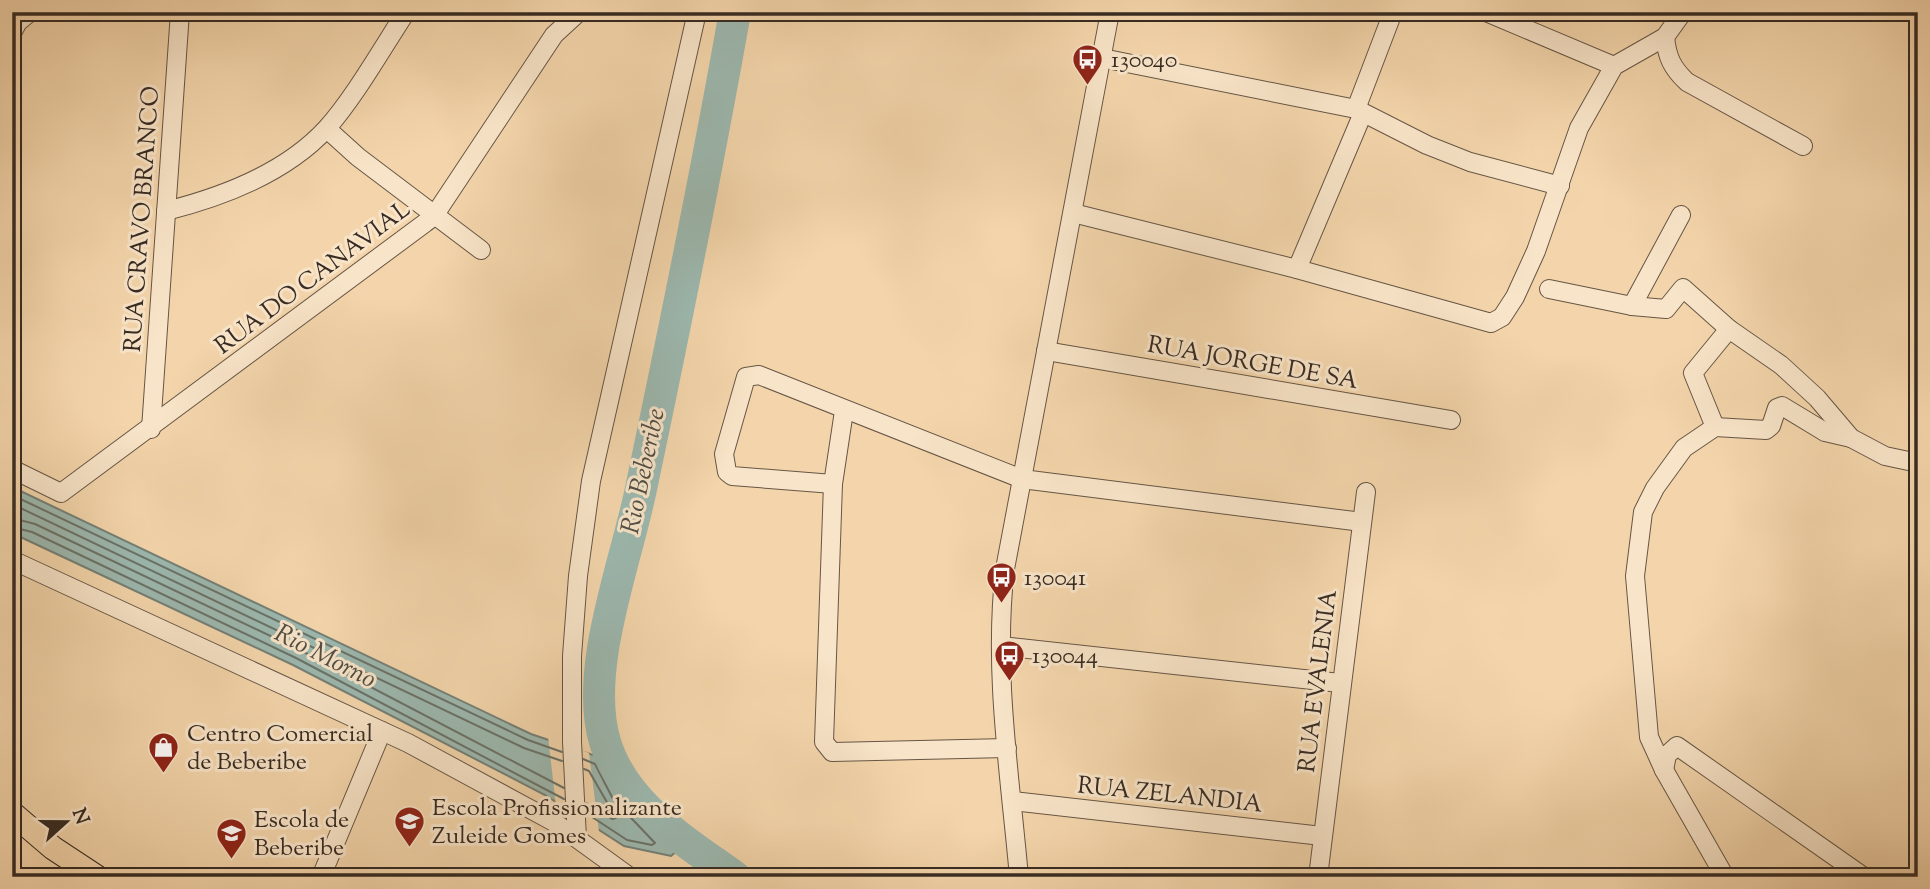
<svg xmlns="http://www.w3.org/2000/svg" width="1930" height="889" font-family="'Sorts Mill Goudy',serif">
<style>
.water{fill:#9cb8af;stroke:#748077;stroke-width:2}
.pier{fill:#f4d5ab}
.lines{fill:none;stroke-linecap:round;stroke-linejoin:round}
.shore{stroke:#6a7269;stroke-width:2}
.river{stroke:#9cb8af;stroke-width:32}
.minor-casing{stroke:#665645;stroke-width:20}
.major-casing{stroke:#372b23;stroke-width:25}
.minor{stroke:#f8e4c8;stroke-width:18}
.major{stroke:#f4d5ab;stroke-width:23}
.labels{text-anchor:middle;stroke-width:6;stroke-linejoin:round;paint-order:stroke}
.poi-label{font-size:24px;fill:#372b23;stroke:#f8e4c8;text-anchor:start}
.street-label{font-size:24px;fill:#372b23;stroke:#f8e4c8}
.water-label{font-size:26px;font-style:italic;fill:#504e46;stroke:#f8e4c8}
</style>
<rect width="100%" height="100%" fill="#f4d5ab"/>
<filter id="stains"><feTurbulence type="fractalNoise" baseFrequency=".00286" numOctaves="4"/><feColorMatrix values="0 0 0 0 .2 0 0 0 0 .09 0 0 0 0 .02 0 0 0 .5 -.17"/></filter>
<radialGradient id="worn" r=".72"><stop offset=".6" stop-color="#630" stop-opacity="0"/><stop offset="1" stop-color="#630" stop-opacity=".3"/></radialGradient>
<polygon class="water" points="12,487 531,734 599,757 618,794 677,851 671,856 624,846 545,795 293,665 12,533"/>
<polygon class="pier" points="548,736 589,753 599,832 556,806"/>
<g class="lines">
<g class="shore">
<polyline points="12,495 528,740 562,752"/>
<polyline points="12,504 524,748 562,761"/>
<polyline points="12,518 35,524 300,650 564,788"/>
<polyline points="12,527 32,532 296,658 564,799"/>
<polyline points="583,759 595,764 613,799 655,843 652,845 627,840 586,813"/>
<polyline points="584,769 589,771 616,818 612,819 586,803"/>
</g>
<path class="river" d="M735 12C707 170 675 327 642 484 627 561 583 668 605 742 624 805 685 841 735 877"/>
<defs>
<g id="minor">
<polyline points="1486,12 1614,66"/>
<polyline points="12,33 18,22 30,12"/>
<path d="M1665 37C1667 57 1672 68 1687 82L1803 146"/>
<polyline points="1102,58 1356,109 1427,145 1470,162 1560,186"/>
<polyline points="1356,109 1393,12"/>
<polyline points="327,129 358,157 481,250"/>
<path d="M166 211C222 197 286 173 327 128 354 98 383 47 406 12"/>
<polyline points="1073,213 1297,269 1491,323 1502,317 1515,297 1536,251 1579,128 1614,66 1665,37 1683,12"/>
<polyline points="1297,269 1363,113"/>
<polyline points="1549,289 1632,306 1666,309 1683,288 1729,329 1781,365 1817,398 1851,438 1885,456 1918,463"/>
<polyline points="1632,306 1681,215"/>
<polyline points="1046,351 1451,420"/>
<polyline points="844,411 833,484 824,742 832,752 1007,748"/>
<polyline points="1715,427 1693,373 1729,329"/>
<polyline points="151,429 180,12"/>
<polyline points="12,469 61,493 425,223 434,216 554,35 579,12"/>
<polyline points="833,484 732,476 727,472 724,454 746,377 759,375 1022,479 1362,522"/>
<polyline points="12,560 408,743 554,822 630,877"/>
<polyline points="1001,646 1340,683"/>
<polyline points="1664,770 1667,755 1677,746 1864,877"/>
<polyline points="1013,801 1322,836"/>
<polyline points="577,838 572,742 572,656 578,576 591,481 697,12"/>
<polyline points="321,877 382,731"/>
<path d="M1019 877C1010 775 993 671 1005 569L1110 12"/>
<polyline points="1318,877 1366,492"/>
<polyline points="1725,877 1664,770 1649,737 1635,576 1643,512 1655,488 1684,448 1715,427 1766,430 1771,426 1777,408 1782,406 1825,432 1851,438"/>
</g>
<polyline id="major" points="12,813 53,848 97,877"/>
</defs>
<use href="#minor" class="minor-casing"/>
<use href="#major" class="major-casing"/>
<use href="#minor" class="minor"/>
<use href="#major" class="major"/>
</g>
<defs>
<symbol id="bus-pin" viewBox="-11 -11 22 30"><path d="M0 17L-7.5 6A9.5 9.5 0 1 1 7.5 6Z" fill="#8f2418" stroke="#f8e4c8"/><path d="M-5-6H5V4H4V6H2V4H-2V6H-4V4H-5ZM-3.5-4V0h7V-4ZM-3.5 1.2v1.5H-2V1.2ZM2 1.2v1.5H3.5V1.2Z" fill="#fff"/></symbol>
<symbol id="shop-pin" viewBox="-11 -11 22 30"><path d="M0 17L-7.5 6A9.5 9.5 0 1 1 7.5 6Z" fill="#8f2418" stroke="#f8e4c8"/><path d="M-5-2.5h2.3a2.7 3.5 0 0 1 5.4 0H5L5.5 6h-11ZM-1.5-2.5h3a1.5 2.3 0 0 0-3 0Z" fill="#fff"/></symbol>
<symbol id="school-pin" viewBox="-11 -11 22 30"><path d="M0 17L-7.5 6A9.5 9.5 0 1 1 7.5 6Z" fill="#8f2418" stroke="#f8e4c8"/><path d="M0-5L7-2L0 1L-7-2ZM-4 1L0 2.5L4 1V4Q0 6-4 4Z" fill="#fff"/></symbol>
</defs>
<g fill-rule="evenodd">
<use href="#bus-pin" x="1070" y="42" width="35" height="47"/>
<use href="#bus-pin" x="984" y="560" width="35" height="47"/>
<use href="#bus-pin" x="992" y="638" width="35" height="47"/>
<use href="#shop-pin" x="146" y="730" width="35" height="47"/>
<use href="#school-pin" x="392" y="804" width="35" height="47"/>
<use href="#school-pin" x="214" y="816" width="35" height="47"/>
</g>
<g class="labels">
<g class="poi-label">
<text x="1111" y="67">130040</text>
<text x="1024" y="585">130041</text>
<text x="1032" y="663">130044</text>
<text x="187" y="741">Centro Comercial<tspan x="187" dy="28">de Beberibe</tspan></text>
<text x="432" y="815">Escola Profissionalizante<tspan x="432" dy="28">Zuleide Gomes</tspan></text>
<text x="254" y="827">Escola de<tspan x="254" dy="28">Beberibe</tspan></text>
</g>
<g class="street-label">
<text transform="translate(141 219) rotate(-86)" y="8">RUA CRAVO BRANCO</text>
<text transform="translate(312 277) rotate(-37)" y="8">RUA DO CANAVIAL</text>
<text transform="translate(1253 362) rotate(10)" y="8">RUA JORGE DE SA</text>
<text transform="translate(1317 681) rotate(-83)" y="8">RUA EVALENIA</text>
<text transform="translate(1170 794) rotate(6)" y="8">RUA ZELANDIA</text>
</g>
<g class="water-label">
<text transform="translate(642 471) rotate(-78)" y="9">Rio Beberibe</text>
<text transform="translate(326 655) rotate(27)" y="9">Rio Morno</text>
</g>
</g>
<rect width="1930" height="889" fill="none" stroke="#f4d5ab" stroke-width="42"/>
<rect x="14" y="14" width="1902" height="861" fill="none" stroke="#372b23" stroke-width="3.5"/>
<rect x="21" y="21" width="1888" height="847" fill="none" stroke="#372b23" stroke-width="2"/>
<g transform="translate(66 822) rotate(69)" stroke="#f8e4c8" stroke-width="5" paint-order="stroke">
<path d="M0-5L12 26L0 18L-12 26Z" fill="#372b23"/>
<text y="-10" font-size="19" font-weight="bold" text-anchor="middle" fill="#372b23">N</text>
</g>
<rect width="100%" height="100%" filter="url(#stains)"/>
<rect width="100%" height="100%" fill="url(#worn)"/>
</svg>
